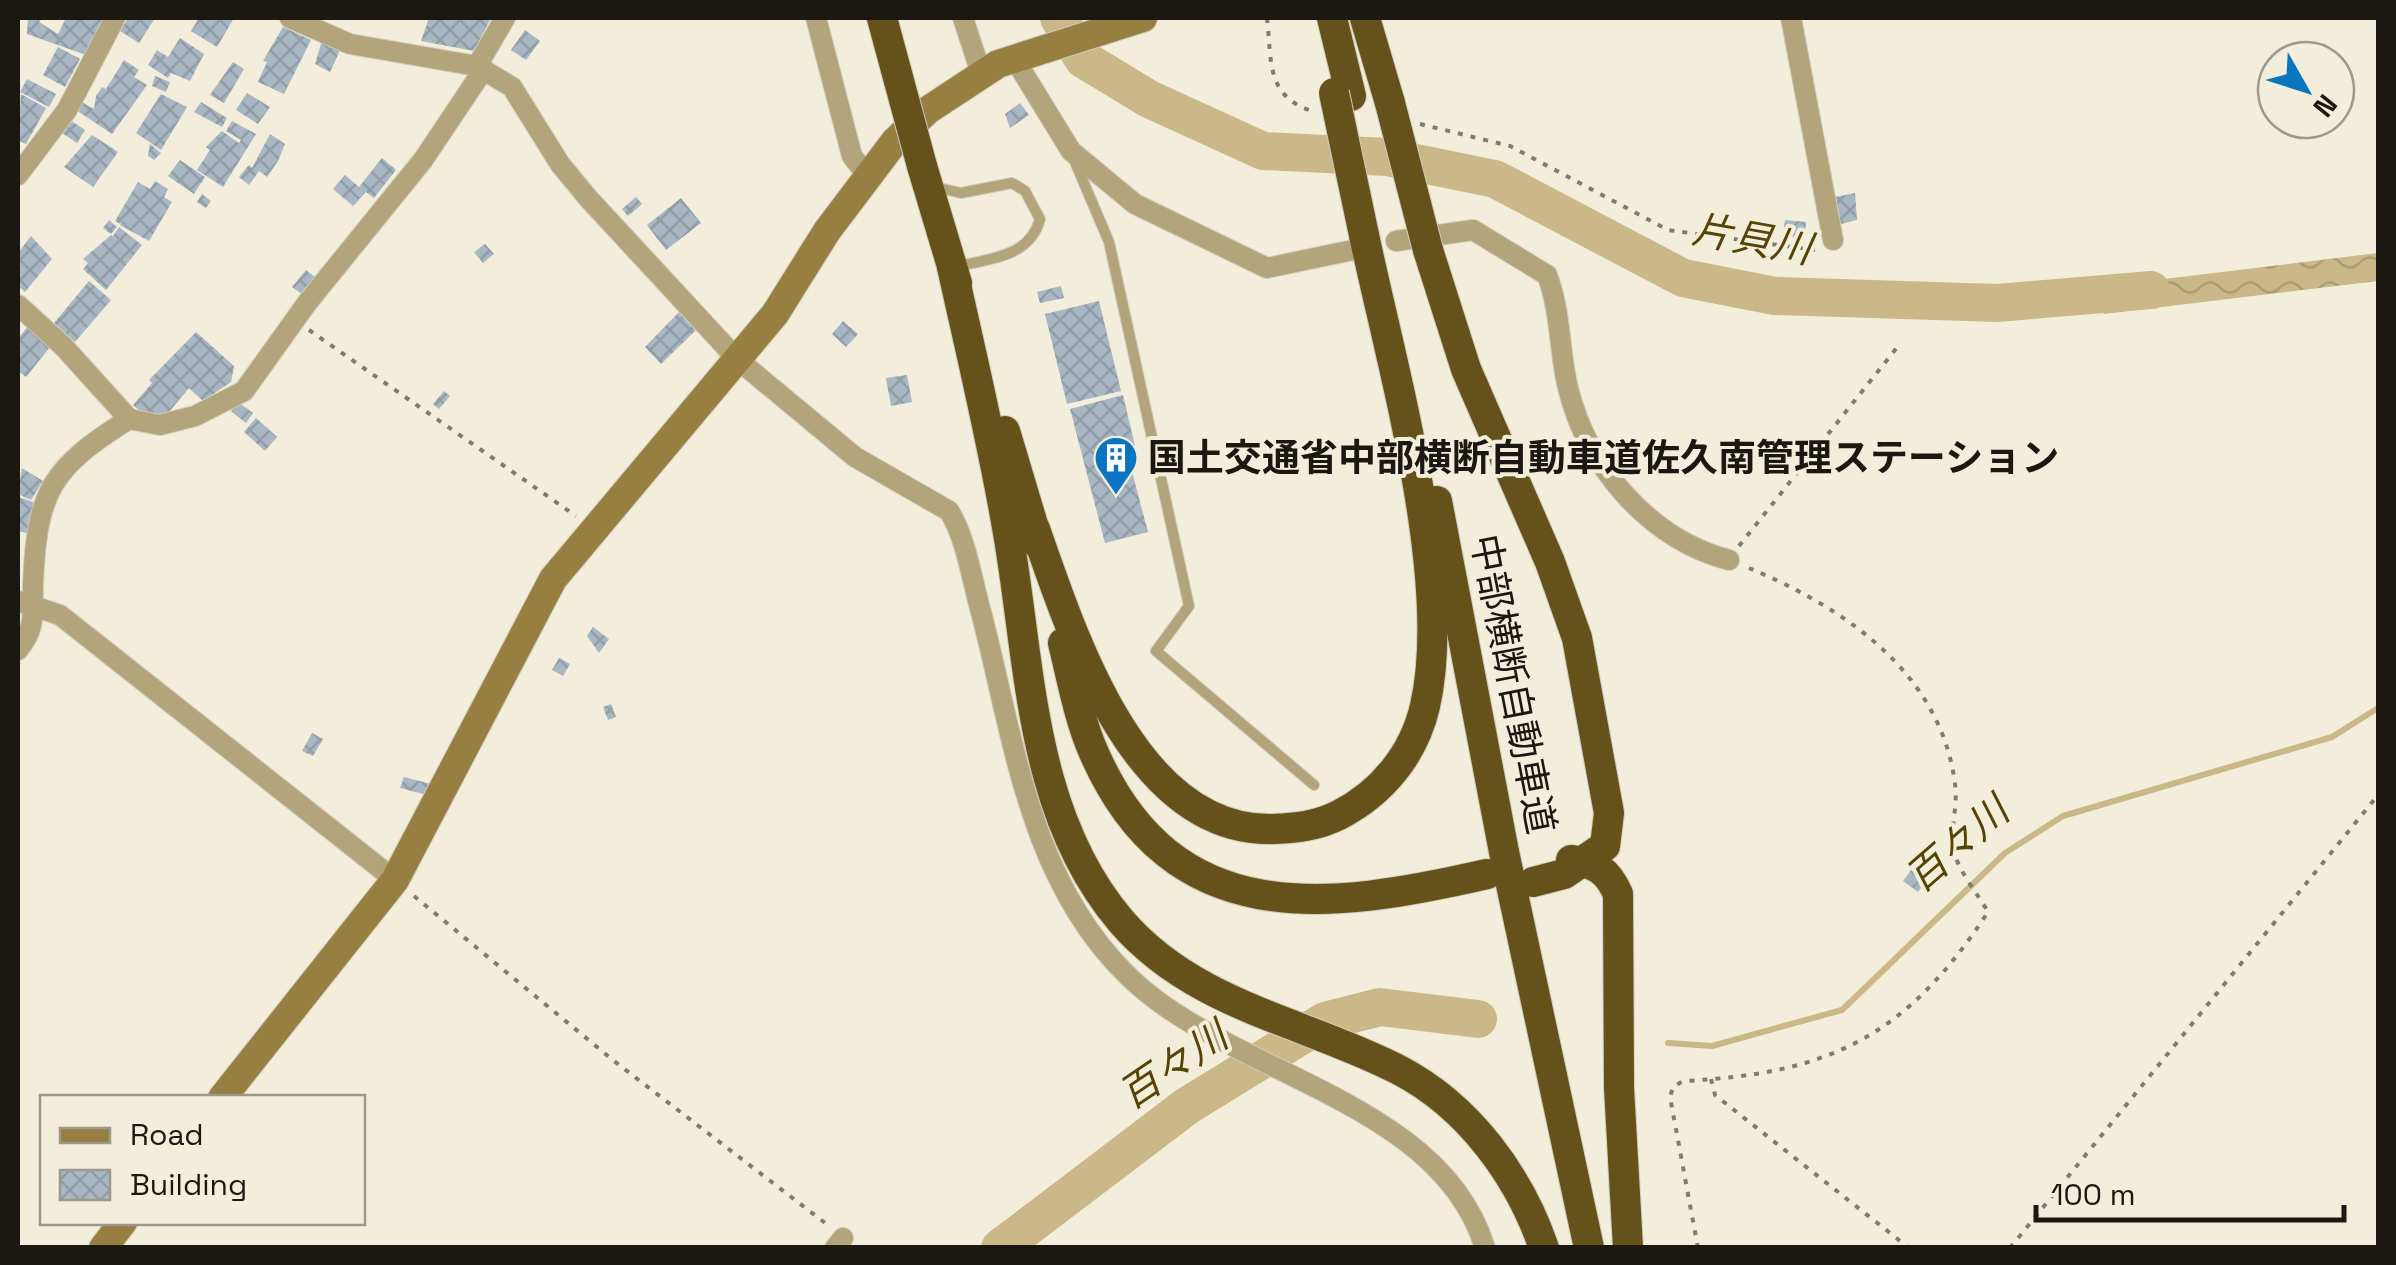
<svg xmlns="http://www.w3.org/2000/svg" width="2396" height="1265" font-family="'Space Grotesk','Noto Sans JP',sans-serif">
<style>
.water{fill:url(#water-waves)}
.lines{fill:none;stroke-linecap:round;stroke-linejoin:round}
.stream{stroke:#cab888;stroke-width:6}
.river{stroke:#cab888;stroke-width:38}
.building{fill:url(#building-cross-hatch)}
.lane-casing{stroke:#d0cbbb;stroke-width:12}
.street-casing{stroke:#d0cbbb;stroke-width:22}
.secondary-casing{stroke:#d0cbbb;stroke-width:30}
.highway-casing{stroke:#d0cbbb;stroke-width:32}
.path{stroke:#807b70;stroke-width:4;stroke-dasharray:5 8;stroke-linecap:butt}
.lane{stroke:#b3a47c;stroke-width:10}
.street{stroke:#b3a47c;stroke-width:20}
.secondary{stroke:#967f41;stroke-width:28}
.highway{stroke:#64521a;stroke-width:30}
.highway-bridge-casing{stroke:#d0cbbb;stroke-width:32;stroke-linecap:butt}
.highway-bridge{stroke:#64521a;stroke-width:30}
.labels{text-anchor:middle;stroke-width:8;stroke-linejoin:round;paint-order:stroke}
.poi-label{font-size:38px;font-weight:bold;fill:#1b1812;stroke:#f3eddb;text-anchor:start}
.street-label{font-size:38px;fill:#1b1812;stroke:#f3eddb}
.water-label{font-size:40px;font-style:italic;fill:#564405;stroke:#f3eddb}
</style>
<defs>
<pattern id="water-waves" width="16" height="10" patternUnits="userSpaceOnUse" patternTransform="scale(2.5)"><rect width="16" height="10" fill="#cab888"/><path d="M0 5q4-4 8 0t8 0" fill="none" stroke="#ad9d74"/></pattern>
<pattern id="building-cross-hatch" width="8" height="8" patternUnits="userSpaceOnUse" patternTransform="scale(2.5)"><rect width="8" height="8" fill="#a9b7c4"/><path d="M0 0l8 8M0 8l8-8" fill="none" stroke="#919da7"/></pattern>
</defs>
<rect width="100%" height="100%" fill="#f3eddb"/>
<polygon class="water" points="2378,253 2378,281 2104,314 2098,287"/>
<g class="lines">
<polyline class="stream" points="1668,1043 1712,1046 1842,1010 2005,853 2063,816 2332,737 2378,708"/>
<g class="river">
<polyline points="1059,18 1083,59 1149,99 1263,151 1387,157 1495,179 1683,278 1775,296 1997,303 2151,290"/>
<polyline points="1000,1248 1187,1106 1325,1021 1380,1007 1478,1019"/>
</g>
</g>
<g class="building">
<polygon points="28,18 42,18 39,22 58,34 66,18 106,18 86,55 27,34"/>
<polygon points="128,18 155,18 139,43 120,31"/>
<polygon points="199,18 234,18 217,47 191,31"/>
<polygon points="429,18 491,18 474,51 421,41"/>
<polygon points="283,27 311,40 284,94 258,82 267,62 263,61"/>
<polygon points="525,30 540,41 526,60 511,50"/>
<polygon points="323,37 342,46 330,72 315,64"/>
<polygon points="180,38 204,54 190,81 171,73 168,78 148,65 157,50 168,57"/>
<polygon points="58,47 80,59 65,87 43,75"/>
<polygon points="124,60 139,70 134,77 147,85 112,134 73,108 78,100 94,109 96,96 102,87 106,89"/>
<polygon points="233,62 244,69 224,103 210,95"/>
<polygon points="155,76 170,82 166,92 152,86"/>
<polygon points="27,79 56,94 49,107 20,92"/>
<polygon points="247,93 270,107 258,124 236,110"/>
<polygon points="21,94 46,108 26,144 18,140"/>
<polygon points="161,94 187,107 161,150 136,133"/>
<polygon points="201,102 227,118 222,127 194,112"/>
<polygon points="1020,103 1029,115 1010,128 1005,114"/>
<polygon points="67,118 85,130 77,143 59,131"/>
<polygon points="232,121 256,134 223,187 197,170 210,150 206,147 222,131 239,143 241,140 226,131"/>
<polygon points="270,134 285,144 278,161 267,177 259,171 249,185 239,177 249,165 252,168"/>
<polygon points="92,135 118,152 93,187 64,167"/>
<polygon points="150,144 161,153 154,160 148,156"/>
<polygon points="382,158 396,170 374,198 366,192 353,206 333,189 345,175 359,187"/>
<polygon points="180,160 205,177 194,194 168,176"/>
<polygon points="155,181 168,189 164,197 172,202 149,241 120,225 124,219 120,224 115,221 138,182 150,189"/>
<polygon points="1855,193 1857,220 1841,224 1835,197"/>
<polygon points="202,194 211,201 206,208 197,202"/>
<polygon points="636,197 642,204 628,216 622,209"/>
<polygon points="681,198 701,223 666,250 647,225"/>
<polygon points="109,220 117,227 111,234 103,228"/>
<polygon points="1785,220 1806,222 1805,238 1783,236"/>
<polygon points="119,227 142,245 106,290 83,269 88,263 83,259 111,235 120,242 113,236"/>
<polygon points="31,236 52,259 25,292 18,286 18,253"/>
<polygon points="485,244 494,254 483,263 474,252"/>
<polygon points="306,270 315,277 302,294 292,287"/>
<polygon points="89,281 111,300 75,342 54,323"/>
<polygon points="1061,286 1064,298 1040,303 1037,292"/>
<polygon points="1099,301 1121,391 1067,404 1045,314"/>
<polygon points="681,310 698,328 661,364 645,347"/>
<polygon points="843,321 858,334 846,347 832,334"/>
<polygon points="31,322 54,342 26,377 18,371 18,339"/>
<polygon points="196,332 234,366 231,382 203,401 189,388 169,412 150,416 140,411 133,405 152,383 149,380"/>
<polygon points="907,375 912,402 891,406 886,378"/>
<polygon points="444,391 450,396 439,409 433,404"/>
<polygon points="1123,395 1135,446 1126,449 1148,532 1105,543 1070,409"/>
<polygon points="238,402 253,413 246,423 231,411"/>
<polygon points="256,418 277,437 265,451 244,432"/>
<polygon points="22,468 43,481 31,500 18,494"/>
<polygon points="18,497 39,504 31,534 18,531"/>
<polygon points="593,627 609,639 599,653 587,636"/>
<polygon points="559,658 570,664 563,676 552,670"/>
<polygon points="611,704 616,717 608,720 603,707"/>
<polygon points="312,733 323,739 313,756 302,751"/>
<polygon points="404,777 431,784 427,795 400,788"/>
<polygon points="1928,848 1942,859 1918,892 1903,881"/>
</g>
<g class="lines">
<defs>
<g id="lane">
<polyline points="1075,162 1109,242 1189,606 1156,651 1314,785"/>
<path d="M935 187 961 193 1012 183 1025 191 1040 219C1030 258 987 259 954 267"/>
</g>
<g id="street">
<path d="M290 18 350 44 477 66 512 87 560 164 588 198 737 359 855 457 949 511C966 538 972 580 981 612 1014 738 1028 876 1125 973 1225 1075 1440 1098 1485 1248"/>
<polyline points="816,18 852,156 867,175"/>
<polyline points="963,18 981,73"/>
<polyline points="1791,18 1833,240"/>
<polyline points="1014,58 1071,151 1135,204 1267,268 1353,250"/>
<polyline points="477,66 505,18"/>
<polyline points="18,175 67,110 115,18"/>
<path d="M1396 241 1473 230 1547 275C1561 311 1559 351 1568 388 1587 466 1649 539 1729 560"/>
<polyline points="18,305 63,346 129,419"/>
<polyline points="18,601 60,615 395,880"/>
<path d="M18 650C37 627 32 612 33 584 37 489 52 468 129 419L160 425 195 416 244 391 307 303 423 160 484 69"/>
<polyline points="835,1248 843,1238"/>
</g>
<g id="secondary">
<polyline points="222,1098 395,880 553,579 775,314 827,231 895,141 928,110 998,64 1143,18"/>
<polyline points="103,1248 123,1222"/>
</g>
<g id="highway">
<polyline points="882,18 899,81"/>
<polyline points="1332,18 1351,96"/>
<polyline points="1365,18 1390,103"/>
<polyline points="922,166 957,283"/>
<polyline points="1428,250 1466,369 1550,562 1577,638 1609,813 1605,846 1564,874 1533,882"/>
<path d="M952 267C971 353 992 440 1007 527 1031 661 1028 812 1121 921 1194 1006 1304 1021 1399 1070 1468 1106 1519 1175 1544 1248"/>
<polyline points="1005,431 1039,545"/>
<polyline points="1437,501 1504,852 1589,1248"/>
<path d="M1035 529C1072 634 1134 833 1273 829 1297 828 1317 826 1339 815 1382 793 1414 754 1425 706 1454 579 1391 364 1364 235"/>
<path d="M1063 643C1072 680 1079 719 1094 753 1173 933 1329 910 1487 874"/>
<path d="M1571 860C1596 863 1608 871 1618 894L1619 1088 1628 1248"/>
</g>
</defs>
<use href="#lane" class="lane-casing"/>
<use href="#street" class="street-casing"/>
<use href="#secondary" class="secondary-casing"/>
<use href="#highway" class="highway-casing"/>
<g class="path">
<path d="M1267 18C1272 60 1265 96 1312 111"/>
<polyline points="1420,124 1510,146 1668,230 1815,250"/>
<polyline points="309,330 576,516"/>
<polyline points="1739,546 1899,345"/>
<polyline points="414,896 614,1061 829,1226"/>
<polyline points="1711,1079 1715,1095 1909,1248"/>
<path d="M1698 1248 1670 1097 1673 1087 1683 1081C1830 1074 1907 1036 1988 912 1978 894 1954 866 1953 845 1951 825 1958 804 1955 784 1941 673 1845 608 1749 568"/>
<polyline points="2010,1248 2378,795"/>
</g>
<use href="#lane" class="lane"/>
<use href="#street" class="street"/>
<use href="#secondary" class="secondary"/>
<use href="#highway" class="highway"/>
<defs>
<g id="highway-bridge">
<polyline points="899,81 922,166"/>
<polyline points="1334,93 1364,235"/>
<polyline points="1390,103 1428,250"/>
</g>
</defs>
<use href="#highway-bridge" class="highway-bridge-casing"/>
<use href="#highway-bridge" class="highway-bridge"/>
</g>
<defs>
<symbol id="building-pin" viewBox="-11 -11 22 30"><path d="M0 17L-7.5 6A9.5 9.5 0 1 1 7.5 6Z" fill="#0975c0" stroke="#f3eddb"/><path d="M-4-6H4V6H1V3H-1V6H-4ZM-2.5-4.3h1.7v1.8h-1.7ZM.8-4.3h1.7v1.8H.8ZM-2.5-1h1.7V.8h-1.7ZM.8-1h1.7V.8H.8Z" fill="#fff"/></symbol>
</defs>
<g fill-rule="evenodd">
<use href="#building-pin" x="1091" y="433" width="50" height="68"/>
</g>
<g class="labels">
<g class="poi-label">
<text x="1148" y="471">国土交通省中部横断自動車道佐久南管理ステーション</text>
</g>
<g class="street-label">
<text transform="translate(1513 684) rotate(79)" y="13">中部横断自動車道</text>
</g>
<g class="water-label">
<text transform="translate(1752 239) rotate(10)" y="14">片貝川</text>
<text transform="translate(1957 844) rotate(-41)" y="14">百々川</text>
<text transform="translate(1173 1065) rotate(-34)" y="14">百々川</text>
</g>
</g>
<rect width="2396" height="1265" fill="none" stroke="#1b1812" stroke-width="40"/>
<rect x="40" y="1095" width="325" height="130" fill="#f3eddb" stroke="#9d988b" stroke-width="2.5"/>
<rect x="60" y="1128" width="50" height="15" fill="#967f41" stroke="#9d988b" stroke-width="2.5"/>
<text x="130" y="1145" font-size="30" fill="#1b1812">Road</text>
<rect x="60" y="1170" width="50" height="30" fill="url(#building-cross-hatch)" stroke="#9d988b" stroke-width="2.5"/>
<text x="130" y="1195" font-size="30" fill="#1b1812">Building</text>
<g transform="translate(2306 90) rotate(129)"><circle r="48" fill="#f3eddb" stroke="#9d988b" stroke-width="2.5"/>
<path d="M0-8L18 38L0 25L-18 38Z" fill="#0975c0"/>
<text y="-15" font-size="28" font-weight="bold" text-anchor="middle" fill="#1b1812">N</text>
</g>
<path d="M2036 1205v15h308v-15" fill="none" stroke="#1b1812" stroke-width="5"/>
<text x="2051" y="1205" font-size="30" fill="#1b1812" stroke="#f3eddb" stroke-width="8" paint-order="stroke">100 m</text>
</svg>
